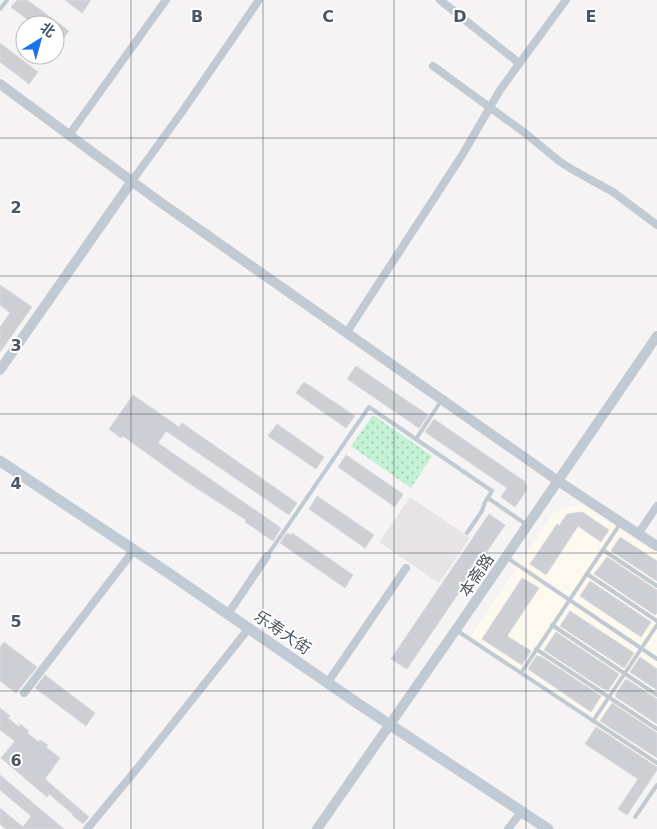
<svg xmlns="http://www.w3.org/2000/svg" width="657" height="829" font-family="'DejaVu Sans','Noto Sans SC',sans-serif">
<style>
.commercial{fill:#fdf9ef}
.education{fill:#e6e4e5}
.grass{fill:url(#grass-dots)}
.building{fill:#cdcfd5;stroke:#d7d9de}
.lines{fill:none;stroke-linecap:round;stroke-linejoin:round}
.service{stroke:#c1cad2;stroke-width:4}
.minor{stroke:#c1cad2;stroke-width:8}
.tertiary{stroke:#c1cad2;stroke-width:10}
.secondary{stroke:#c1cbd6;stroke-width:11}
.grid{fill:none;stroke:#4a5661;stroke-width:1;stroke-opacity:0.55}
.labels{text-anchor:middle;stroke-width:4;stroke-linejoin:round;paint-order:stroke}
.street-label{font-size:16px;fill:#4a5661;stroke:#fff}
.grid-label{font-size:16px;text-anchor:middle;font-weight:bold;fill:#4a5661;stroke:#fff;stroke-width:4;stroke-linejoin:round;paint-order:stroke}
</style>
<defs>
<pattern id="grass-dots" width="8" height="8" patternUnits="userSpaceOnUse" patternTransform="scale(1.25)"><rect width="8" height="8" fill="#c3f1d5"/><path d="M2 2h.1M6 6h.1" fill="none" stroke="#a0c6b0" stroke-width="1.8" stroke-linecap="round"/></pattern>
</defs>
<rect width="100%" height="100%" fill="#f5f3f3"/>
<polygon class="commercial" points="581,504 657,554 657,766 468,640 554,512"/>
<polygon class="education" points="410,497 470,538 439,583 379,542"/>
<polygon class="grass" points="373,415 432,456 411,488 351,446"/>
<g class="building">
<polygon points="17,0 27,0 69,31 60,43 55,40 55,25 35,25 11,7"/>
<polygon points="65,0 91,0 82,13"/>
<polygon points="0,43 38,72 29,84 0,62"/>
<polygon points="0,285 32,307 0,352 0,327 10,313 0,305"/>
<polygon points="356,366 428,415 419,428 347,379"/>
<polygon points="304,382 355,416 346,428 296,393"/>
<polygon points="133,395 179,427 182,423 297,503 289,515 166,431 158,443 281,528 273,541 245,522 246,520 184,480 123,436 121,438 109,429"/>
<polygon points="434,419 524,481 527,487 526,491 515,507 501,497 507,488 425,432"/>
<polygon points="277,424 324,457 316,469 268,436"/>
<polygon points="346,455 403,494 395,507 338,467"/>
<polygon points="317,496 374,535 365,548 309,509"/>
<polygon points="582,512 609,530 601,542 578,526 546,575 530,564 557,524 559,526 567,514"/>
<polygon points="489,514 505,525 407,669 391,659"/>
<polygon points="287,533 291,535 292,533 353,575 345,588 280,543"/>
<polygon points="620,537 657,561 657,581 611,551"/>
<polygon points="607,557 657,590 657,613 655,615 594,574"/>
<polygon points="522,578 539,588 507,636 531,651 522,665 482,639"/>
<polygon points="590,581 651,622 641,637 580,596"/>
<polygon points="570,611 634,653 624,668 560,626"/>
<polygon points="556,632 619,674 608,691 606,689 605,690 544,650"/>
<polygon points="4,642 37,667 16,693 0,681 0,647"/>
<polygon points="537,655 539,657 540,656 601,696 591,712 528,669"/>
<polygon points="640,657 657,669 657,690 630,672"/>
<polygon points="45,675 95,713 86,726 35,688"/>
<polygon points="626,679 657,699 657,724 616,697 616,696 615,695"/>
<polygon points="612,703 657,733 657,758 600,721"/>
<polygon points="0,708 10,716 8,718 19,727 20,724 29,731 27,733 39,742 40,740 48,745 46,747 60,758 45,779 89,817 83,824 72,815 73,814 49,794 47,797 1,758 15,741 0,730"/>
<polygon points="596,727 657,767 657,770 627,815 618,809 638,779 585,744"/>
<polygon points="0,775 39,808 64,829 6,829 0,824 0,808 23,827 31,816 0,790"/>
</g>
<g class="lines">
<g class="service">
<polyline points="0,9 7,0"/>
<polyline points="416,439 441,401"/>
<polyline points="488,498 527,525"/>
<polyline points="603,550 657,586"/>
<polyline points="267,556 369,407 492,491 485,502 482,511 467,533"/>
<polyline points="506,557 657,659"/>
<polyline points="587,574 657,621"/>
<polyline points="552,625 657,695"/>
<polyline points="456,630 657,763"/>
<polyline points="536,649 657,729"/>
<polyline points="521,673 620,524"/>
<polyline points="593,721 657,625"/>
<polyline points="635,817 657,785"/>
</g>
<g class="minor">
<polyline points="440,0 519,63"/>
<polyline points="433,66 525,133 559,161 573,170 613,192 657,225"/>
<polyline points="69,135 166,0"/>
<polyline points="132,181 182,112 259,0"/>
<polyline points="347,332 461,157 500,90 566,0"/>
<polyline points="638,534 657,506"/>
<polyline points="228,614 267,556"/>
<polyline points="328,682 406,568"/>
<polyline points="24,693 134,550"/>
<polyline points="87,829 140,765 249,628"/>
<polyline points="508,829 522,811"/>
</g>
<g class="tertiary">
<polyline points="0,84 160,202 558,481 657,546"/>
<polyline points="0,370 132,181"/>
<polyline points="317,829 462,621 657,336"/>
</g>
<polyline class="secondary" points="0,461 164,570 357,703 548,829"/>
</g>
<path class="grid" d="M131 0V829M263 0V829M394 0V829M526 0V829M0 138H657M0 276H657M0 414H657M0 553H657M0 691H657"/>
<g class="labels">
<g class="street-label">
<text transform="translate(476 575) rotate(-56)" y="6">本斋路</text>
<text transform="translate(283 632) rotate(34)" y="6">乐寿大街</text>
</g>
</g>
<g class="grid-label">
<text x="197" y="22">B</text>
<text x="328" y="22">C</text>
<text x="460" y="22">D</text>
<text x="591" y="22">E</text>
<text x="16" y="213">2</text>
<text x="16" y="351">3</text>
<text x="16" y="489">4</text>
<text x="16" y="627">5</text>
<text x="16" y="766">6</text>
</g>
<g transform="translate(40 40) rotate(37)"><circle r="24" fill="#ffffff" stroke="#b7bbc0"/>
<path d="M0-4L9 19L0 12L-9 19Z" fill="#1a73e8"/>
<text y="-8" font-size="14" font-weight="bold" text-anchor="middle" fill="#4a5661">北</text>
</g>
</svg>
